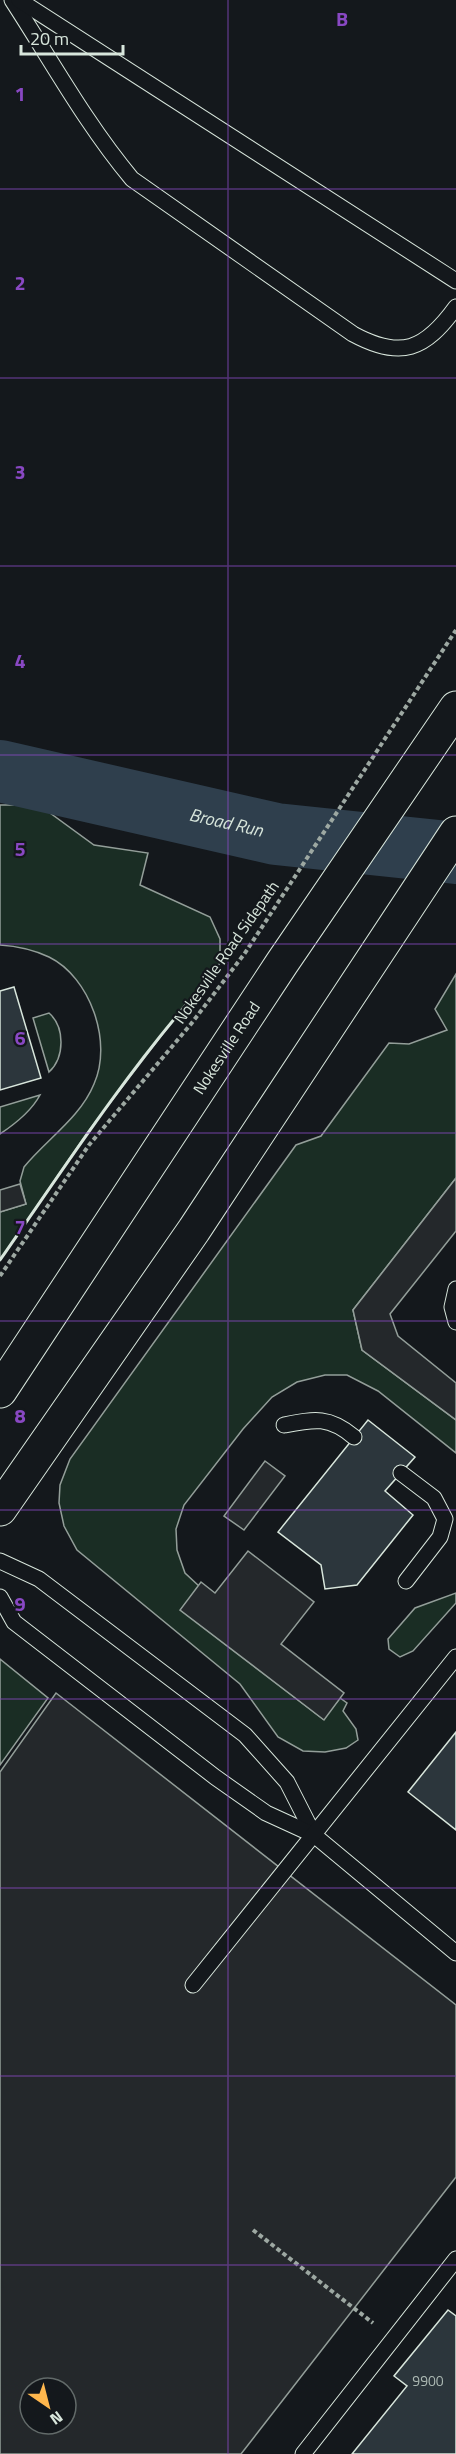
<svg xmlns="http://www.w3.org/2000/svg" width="456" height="2454" font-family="'Titillium Web',sans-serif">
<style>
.green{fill:#1a2d24;stroke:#939e99;stroke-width:1.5}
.parking{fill:#24282b;stroke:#939e99;stroke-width:1.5;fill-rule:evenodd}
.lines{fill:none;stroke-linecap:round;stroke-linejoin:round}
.river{stroke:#2f3f4d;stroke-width:62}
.building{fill:#2c363c;stroke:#d8e6dc;stroke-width:1.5}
.service-casing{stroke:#d8e6dc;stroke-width:17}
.trunk-casing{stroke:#d8e6dc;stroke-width:35}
.path{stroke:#9da8a2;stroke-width:4;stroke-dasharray:4.5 3;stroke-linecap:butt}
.service{stroke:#14181c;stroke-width:15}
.trunk{stroke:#14181c;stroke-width:33}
.wall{stroke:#d8e6dc;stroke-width:3}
.grid{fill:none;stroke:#8948c3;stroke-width:1.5;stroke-opacity:0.55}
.labels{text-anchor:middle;stroke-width:4.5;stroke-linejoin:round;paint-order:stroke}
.number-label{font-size:14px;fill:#adbab4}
.street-label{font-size:16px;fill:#d8e6dc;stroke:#14181c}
.water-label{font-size:18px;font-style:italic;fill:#d8e6dc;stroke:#14181c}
.grid-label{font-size:20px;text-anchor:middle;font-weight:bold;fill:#8948c3;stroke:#14181c;stroke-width:4.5;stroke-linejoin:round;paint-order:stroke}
</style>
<rect width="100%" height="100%" fill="#14181c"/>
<g class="green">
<path d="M0 805H39L94 845 148 853 140 885 210 917 220 939V963L204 986 171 1023 87 1133 0 1260V1212L26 1204 20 1181 24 1167C47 1139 80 1118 94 1084 113 1042 90 977 49 957 34 950 16 946 0 945Z"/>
<polygon points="456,974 456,1178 353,1310 362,1350 456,1420 456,1453 378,1391 347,1375 325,1375 297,1382 272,1397 243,1429 184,1505 176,1529 177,1550 185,1573 199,1586 181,1610 323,1719 340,1698 347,1703 343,1711 356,1729 358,1740 346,1748 325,1752 303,1751 278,1737 240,1684 77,1550 64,1526 59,1503 60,1485 70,1459 296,1145 321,1136 389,1043 409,1044 447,1030 435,1009"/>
<path d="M49 1013C65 1027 65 1057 49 1072L33 1018Z"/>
<path d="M40 1095C31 1112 15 1124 0 1134V1107Z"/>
<polygon points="456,1593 456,1603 413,1651 400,1657 389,1649 388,1639 415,1608"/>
<polygon points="0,1659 48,1698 0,1765"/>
</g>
<g class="parking">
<polygon points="456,1178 456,1231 390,1314 398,1336 456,1383 456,1420 362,1350 353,1310"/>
<polygon points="20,1184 26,1204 0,1212 0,1190"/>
<polygon points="265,1461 285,1476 244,1530 224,1516"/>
<polygon points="248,1551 314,1602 281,1644 344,1693 324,1720 180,1610 201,1582 215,1593"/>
<path d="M56 1693 456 2005V2177L241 2454H0V1772ZM30 2388H66V2424H30Z"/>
</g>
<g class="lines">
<path class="river" id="s1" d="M0 771 276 834 456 853"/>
</g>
<g class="building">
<polygon points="14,987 41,1078 0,1090 0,991"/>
<polygon points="368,1420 415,1457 385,1491 413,1515 357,1585 325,1589 321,1565 278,1532"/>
<polygon points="456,1732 456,1830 408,1792"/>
<polygon points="448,2310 456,2316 456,2454 352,2454 407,2386 394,2376"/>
</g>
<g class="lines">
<defs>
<g id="service">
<path d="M12 0C51 60 86 124 132 179L353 334C401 360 425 350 456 307"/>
<polyline points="19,0 456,281"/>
<polyline points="456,1289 452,1307 456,1322"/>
<path d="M284 1425C315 1419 329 1416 354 1437"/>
<polyline points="401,1473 434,1498 445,1519 440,1537 406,1581"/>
<polyline points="0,1561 39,1579 245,1735 287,1782 314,1835"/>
<polyline points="0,1597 14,1622 215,1777 266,1813 314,1835 456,1953"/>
<polyline points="193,1985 456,1657"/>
<polyline points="303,2454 456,2259"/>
</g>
<g id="trunk">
<path id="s2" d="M0 1391 282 963 456 708"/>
<polyline points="0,1509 194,1230 456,833"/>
</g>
</defs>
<use href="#service" class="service-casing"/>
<use href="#trunk" class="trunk-casing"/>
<g class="path">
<polyline points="0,1276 89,1145 191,1024 245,953 456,630"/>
<polyline points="253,2230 373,2323"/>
</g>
<use href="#service" class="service"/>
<use href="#trunk" class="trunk"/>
<path class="wall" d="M0 1260C62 1171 121 1080 192 998"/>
</g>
<path class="grid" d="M228 0V2454M0 189H456M0 378H456M0 566H456M0 755H456M0 944H456M0 1133H456M0 1321H456M0 1510H456M0 1699H456M0 1888H456M0 2076H456M0 2265H456"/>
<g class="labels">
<g class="number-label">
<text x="428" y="2386">9900</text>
</g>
<g class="street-label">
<text transform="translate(226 952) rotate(-55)" y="6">Nokesville Road Sidepath</text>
<text dy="6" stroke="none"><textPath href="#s2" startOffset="411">Nokesville Road</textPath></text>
</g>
<g class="water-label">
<text dy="6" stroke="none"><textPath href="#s1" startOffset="232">Broad Run</textPath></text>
</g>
</g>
<g class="grid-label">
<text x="342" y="26">B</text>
<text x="20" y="101">1</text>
<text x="20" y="290">2</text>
<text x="20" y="479">3</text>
<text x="20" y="668">4</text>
<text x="20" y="856">5</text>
<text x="20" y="1045">6</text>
<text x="20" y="1234">7</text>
<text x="20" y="1423">8</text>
<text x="20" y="1611">9</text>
</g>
<g transform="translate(48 2406) rotate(145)"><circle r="28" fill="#14181c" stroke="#626a69" stroke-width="1.5"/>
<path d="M0-4.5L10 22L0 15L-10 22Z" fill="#ffb74d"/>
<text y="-9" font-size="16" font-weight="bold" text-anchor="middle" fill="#d8e6dc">N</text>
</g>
<path d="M21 45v9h102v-9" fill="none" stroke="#d8e6dc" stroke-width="3"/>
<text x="30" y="45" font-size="18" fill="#d8e6dc" stroke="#14181c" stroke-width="4.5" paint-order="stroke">20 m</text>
</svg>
